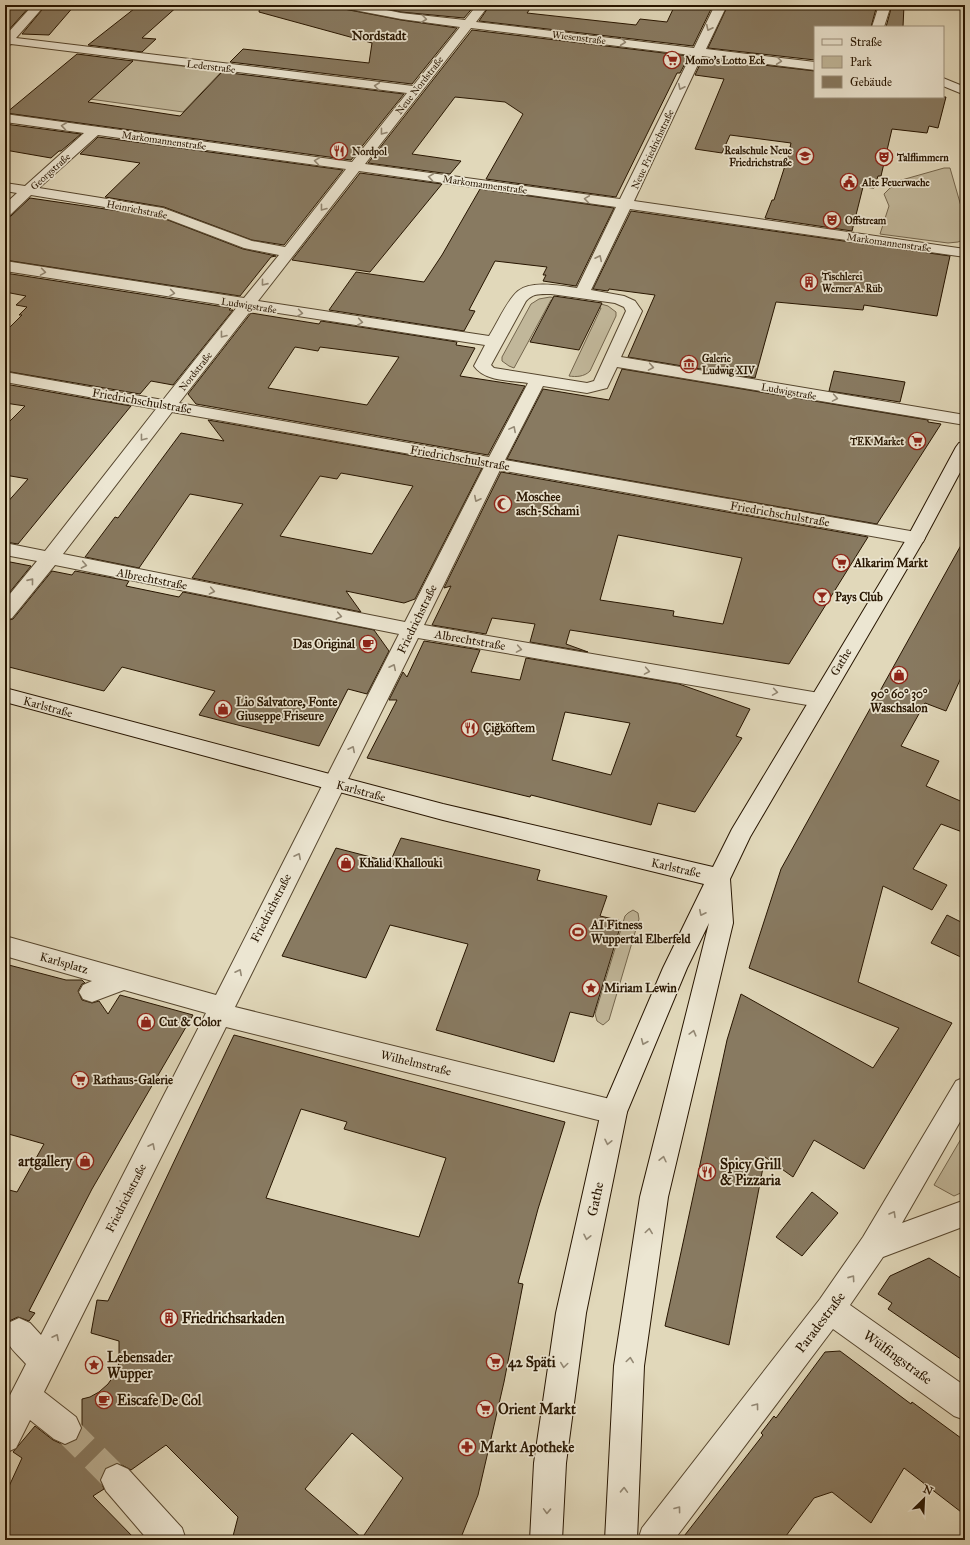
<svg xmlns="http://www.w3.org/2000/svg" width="970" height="1545" font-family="'IM FELL Great Primer',serif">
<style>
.green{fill:#c1b79a;stroke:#74664d}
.building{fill:#887a61;stroke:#271500;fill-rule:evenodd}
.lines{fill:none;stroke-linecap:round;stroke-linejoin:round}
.street-tunnel{stroke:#bcb195;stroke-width:28;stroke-dasharray:28 14;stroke-linecap:butt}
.street-casing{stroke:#56462e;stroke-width:2}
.secondary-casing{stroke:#271500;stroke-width:2}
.street{fill:#ece6d2;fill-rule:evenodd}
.secondary{fill:#ece6d2;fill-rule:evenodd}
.oneway{stroke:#938874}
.labels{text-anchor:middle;stroke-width:3.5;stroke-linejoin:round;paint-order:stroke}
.far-street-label{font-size:10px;fill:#271500;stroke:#ece6d2}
.far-poi-label{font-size:10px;font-weight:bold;fill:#271500;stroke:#ece6d2;text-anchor:start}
.street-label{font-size:12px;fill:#271500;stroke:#ece6d2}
.poi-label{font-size:12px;font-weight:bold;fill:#271500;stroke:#ece6d2;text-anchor:start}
.far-district-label{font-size:13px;font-weight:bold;fill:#271500;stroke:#ece6d2}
.near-poi-label{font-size:14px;font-weight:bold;fill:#271500;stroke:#ece6d2;text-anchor:start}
.near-street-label{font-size:14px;fill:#271500;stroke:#ece6d2}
</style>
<rect width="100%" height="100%" fill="#e1d8ba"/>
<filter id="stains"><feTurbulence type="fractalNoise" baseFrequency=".005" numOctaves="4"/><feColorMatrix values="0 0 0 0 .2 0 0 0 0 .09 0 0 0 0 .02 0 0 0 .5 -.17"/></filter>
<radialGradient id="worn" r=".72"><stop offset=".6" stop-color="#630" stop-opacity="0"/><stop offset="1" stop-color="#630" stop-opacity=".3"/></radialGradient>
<g class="green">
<polygon points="133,60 222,71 183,112 90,99"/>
<polygon points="944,168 950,168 965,220 965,239 958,242 948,243 880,234 889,206 884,194 890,188 902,183 898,181"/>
<path d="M550 297 601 304 608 306 616 312V316L590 371C584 377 576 377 569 376L601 308 571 302 551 300 514 368 509 366 502 361V357L531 304 539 299Z"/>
<polygon points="633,910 638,913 639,919 609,1020 603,1025 597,1021 595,1014 625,916 628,913"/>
<polygon points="965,1132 965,1191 954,1196 934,1185"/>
</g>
<g class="building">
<polygon points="5,5 31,5 6,33 5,33"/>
<polygon points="46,5 75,5 49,35 22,34"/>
<polygon points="139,5 179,5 142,38 156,39 142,52 88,45"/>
<polygon points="260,5 336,5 339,8 344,9 401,20 457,28 412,84 230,62 243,49 369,63 372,43 259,12"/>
<polygon points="369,5 475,5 464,18 401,12"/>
<polygon points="490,5 533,5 527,13 636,25 640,19 667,22 675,5 713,5 693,46 479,21"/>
<polygon points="728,5 877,5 871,27 815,27 815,60 708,48"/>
<polygon points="892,5 904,5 903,27 886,27"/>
<polygon points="472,30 689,56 680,73 677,73 616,197 486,179 523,114 505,102 455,97 412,154 461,161 450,174 368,163"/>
<polygon points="77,54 133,61 88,102 180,116 222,72 404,94 351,160 6,113"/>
<polygon points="703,58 815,71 815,97 946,97 938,128 929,126 927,133 892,129 881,176 878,176 874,188 863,187 852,231 765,218 772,200 774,200 791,147 790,147 791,143 730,135 722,153 695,149 724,79 695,75"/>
<polygon points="5,124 81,134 61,151 59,151 51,158 5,150"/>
<polygon points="98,137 343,170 284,245 252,240 164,207 105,197 140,163 80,154"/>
<polygon points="360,173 442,184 370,272 292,260"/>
<polygon points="480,189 614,208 576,286 543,281 546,275 543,275 547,267 495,261 469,310 475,311 464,331 329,310 356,272 424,282 442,255"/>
<polygon points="30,198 160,217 243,249 276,256 271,257 240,296 5,260 5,217 11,216"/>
<polygon points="631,211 950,256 937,316 864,305 863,310 776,302 755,378 628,357 655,295 609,289 608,291 593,289"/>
<polygon points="5,273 231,308 229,310 233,310 173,385 151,381 140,394 5,371 5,332 22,315 19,315 27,307 16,305 26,296 5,292"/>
<polygon points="554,296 602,303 579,350 530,342"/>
<path d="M251 313 319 324 321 321 457 342 456 345 475 348 460 376 525 386 488 455 196 404 188 394ZM295 347 318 351 320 347 399 357 367 405 268 388Z"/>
<polygon points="622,369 928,420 928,422 941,424 877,524 507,459 543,389 609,400"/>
<polygon points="834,371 905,382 900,402 829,391"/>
<polygon points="5,384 131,406 18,544 5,542 5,505 28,479 5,475 5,426 25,406 5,403"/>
<path d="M208 420 482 468 415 599 404 603 346 591 361 612 192 578 243 504 190 494 139 568 85 557 115 517 118 518 181 433 224 441ZM341 473 413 486 372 554 280 536 320 476 337 479Z"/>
<path d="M501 472 868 537 789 664 570 630 566 644 588 652 530 642 535 624 492 618 486 634 432 625 451 586 444 588ZM618 535 742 558 723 624 673 616 674 611 600 600Z"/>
<polygon points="965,538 965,669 946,711 925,703 901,746 939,761 926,786 965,803 965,833 941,824 913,869 947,885 932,910 883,886 858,982 952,1023 864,1169 814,1140 793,1177 765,1157 729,1345 665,1326 727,1040 741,994 873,1068 899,1028 749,968 781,869"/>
<polygon points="5,561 31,566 5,598"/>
<polygon points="52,571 72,575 75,571 129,581 126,586 179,597 183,592 374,630 389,651 367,694 348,689 319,746 199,715 215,691 122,667 104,691 5,666 5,621 13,619"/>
<path d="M424 641 480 650 471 672 520 680 526 658 679 684 750 709 736 736 742 738 695 812 658 803 651 825 531 795 530 797 367 758 397 700H389L403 672 407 677ZM565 712 630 723 611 775 552 760Z"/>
<polygon points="401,838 540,870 537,880 607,896 600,916 622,921 593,1017 570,1012 554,1062 436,1030 468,944 390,925 366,978 282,956 336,848 390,862"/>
<polygon points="947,915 965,924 965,959 931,943"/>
<polygon points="5,964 66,980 82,980 85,983 82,984 78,991 82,1000 92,1003 99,1001 108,1014 120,995 193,1015 92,1189 29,1311 35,1313 29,1321 18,1317 7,1322 5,1328 5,1189 17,1192 44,1144 5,1133"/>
<path d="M234 1035 565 1122 538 1209 518 1283 523 1284 504 1382 478 1495 460 1540H232L238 1517 166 1445 131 1470 118 1463 105 1468 100 1479 104 1489 93 1496 136 1540H5V1495L22 1458 13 1452 35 1426 53 1440 64 1445 77 1440 78 1438 82 1439V1399L90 1397 99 1392 108 1384 115 1374 119 1363V1341L91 1333 97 1300 108 1301ZM301 1109 347 1122 344 1129 446 1158 419 1237 266 1198ZM352 1433 403 1478 362 1538 305 1489Z"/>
<polygon points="812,1192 838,1213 802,1256 776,1237"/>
<polygon points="929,1258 965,1281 965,1362 888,1309 892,1303 878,1294 890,1276"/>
<polygon points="840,1351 911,1404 912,1402 965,1441 965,1515 904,1468 871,1523 832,1492 814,1498 783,1540 681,1540 763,1435 761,1433 774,1416 776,1418 825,1352"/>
</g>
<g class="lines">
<polyline class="street-tunnel" points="65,1428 117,1480"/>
<defs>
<g id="street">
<path d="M33 5H45L16 38 413 86 460 27 401 19 344 8 340 7 338 5H362L401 13 465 20 477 5H489L476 22 694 48 715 5H727L706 49 815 62V70L702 56 634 201 965 249V257L630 209 591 290 624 296 635 301 642 311 621 357 965 415V425L617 367 607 388 587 393 543 386 505 460 916 532 923 534 925 538 923 542 916 544 500 470 424 625 819 693 826 695 830 700 826 705 819 707 418 638 235 1007 614 1100 623 1104 627 1112 623 1120 614 1124 226 1027 44 1392 76 1417 81 1428 76 1439 65 1444 54 1439 30 1420 16 1448 5 1453V1405L26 1364C14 1350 0 1342 8 1323L19 1318 30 1323 41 1335 206 1013 124 990 92 1002 83 999 79 992 83 985 92 981 5 956V936L216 995 399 634 55 565 12 618 5 620V600L37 561 5 555V543L45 551 156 409 5 382V372L163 400 237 307 5 271V261L244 298 279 255 244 248 160 216 31 195 10 215 5 216V204L17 193 5 191V183L25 186 84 133 5 122V114L352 162 407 93 11 44 5 47V36ZM471 28 691 55 620 199 365 164ZM98 135 346 169 285 247 252 241 163 208 39 188ZM359 171 616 207 577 288C561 286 532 280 518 291 507 300 497 324 489 336L258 301ZM551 294 615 303 624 307 626 311 594 381 587 383 494 368 491 365 526 301C533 293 541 294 551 294ZM252 309 485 345 474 366C485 382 511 380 528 383L489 457 179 403ZM172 412 484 467 405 622 63 554Z"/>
<polygon points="879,5 891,5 884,27 872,27"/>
<polygon points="943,78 965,87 965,95 943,86"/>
<polygon points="965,1077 965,1113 902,1223 965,1200 965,1226 883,1257 850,1305 965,1386 965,1420 954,1416 833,1329 674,1540 638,1540 642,1528 820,1299 863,1237 956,1081"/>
<polygon points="117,1464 128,1469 182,1528 186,1540 148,1540 106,1491 101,1480 106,1469"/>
</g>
<polygon id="secondary" points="965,442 965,463 925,538 750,837 730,879 733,923 668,1197 644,1366 637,1540 605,1540 614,1366 640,1197 709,923 687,968 627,1112 586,1313 566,1463 562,1540 530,1540 534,1463 556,1313 601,1112 663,968 704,884 443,820 5,702 5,688 443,804 713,867 732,829 907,538 956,447 959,443"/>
</defs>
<use href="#street" class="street-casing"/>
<use href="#secondary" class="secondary-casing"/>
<use href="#street" class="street"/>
<use href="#secondary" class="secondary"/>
</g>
<defs><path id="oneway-chevron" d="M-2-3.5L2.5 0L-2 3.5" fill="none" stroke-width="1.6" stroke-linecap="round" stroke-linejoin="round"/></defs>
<g class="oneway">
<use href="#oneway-chevron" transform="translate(424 19) rotate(7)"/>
<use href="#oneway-chevron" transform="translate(709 28) rotate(116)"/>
<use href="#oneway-chevron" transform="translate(623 42) rotate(7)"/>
<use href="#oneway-chevron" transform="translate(779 61) rotate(7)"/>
<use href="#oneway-chevron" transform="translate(377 86) rotate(-173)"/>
<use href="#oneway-chevron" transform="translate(681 87) rotate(116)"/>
<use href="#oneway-chevron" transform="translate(64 126) rotate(-172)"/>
<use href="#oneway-chevron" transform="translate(383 132) rotate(128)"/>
<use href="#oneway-chevron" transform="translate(317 161) rotate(-172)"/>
<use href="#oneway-chevron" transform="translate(431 177) rotate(-172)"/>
<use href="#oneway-chevron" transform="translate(587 199) rotate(-172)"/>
<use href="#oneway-chevron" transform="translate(323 208) rotate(128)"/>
<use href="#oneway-chevron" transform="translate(599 258) rotate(-64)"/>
<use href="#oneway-chevron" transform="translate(43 272) rotate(9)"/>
<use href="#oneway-chevron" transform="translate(264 283) rotate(129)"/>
<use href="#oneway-chevron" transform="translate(172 293) rotate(9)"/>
<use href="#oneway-chevron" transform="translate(300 313) rotate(9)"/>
<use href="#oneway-chevron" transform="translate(360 322) rotate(9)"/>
<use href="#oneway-chevron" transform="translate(223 335) rotate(128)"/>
<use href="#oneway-chevron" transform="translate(651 367) rotate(10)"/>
<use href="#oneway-chevron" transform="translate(835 398) rotate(10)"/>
<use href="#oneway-chevron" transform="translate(513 429) rotate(-62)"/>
<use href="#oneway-chevron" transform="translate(143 438) rotate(128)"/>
<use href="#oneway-chevron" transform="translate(477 499) rotate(117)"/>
<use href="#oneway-chevron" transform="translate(84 565) rotate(11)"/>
<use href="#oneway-chevron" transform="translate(31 581) rotate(-51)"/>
<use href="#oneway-chevron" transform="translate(212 591) rotate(11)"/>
<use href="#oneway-chevron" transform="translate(339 616) rotate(11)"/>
<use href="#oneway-chevron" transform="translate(519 649) rotate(10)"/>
<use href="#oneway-chevron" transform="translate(393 667) rotate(-64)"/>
<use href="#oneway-chevron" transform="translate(647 671) rotate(10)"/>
<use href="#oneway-chevron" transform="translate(775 692) rotate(9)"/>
<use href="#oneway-chevron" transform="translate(352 749) rotate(-63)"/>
<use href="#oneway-chevron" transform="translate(298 856) rotate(-63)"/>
<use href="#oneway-chevron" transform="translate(702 913) rotate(116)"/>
<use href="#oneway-chevron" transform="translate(239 972) rotate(-63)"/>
<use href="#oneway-chevron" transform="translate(693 1033) rotate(-75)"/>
<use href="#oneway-chevron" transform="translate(644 1042) rotate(113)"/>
<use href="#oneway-chevron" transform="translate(608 1142) rotate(102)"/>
<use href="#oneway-chevron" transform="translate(152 1146) rotate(-63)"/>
<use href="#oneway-chevron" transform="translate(663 1159) rotate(-77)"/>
<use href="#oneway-chevron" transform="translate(893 1214) rotate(-60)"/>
<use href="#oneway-chevron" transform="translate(649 1231) rotate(-82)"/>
<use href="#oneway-chevron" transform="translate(587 1237) rotate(102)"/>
<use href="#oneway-chevron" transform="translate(852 1278) rotate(-55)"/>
<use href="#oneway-chevron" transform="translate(56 1337) rotate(-63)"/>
<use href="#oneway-chevron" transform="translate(630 1360) rotate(-82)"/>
<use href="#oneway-chevron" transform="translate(564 1365) rotate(98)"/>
<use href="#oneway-chevron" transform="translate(756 1406) rotate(-53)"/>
<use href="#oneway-chevron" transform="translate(624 1490) rotate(-88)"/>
<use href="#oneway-chevron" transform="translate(678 1509) rotate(-53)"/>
<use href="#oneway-chevron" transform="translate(547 1511) rotate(92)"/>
</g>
<defs>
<symbol id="supermarket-ring" viewBox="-11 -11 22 22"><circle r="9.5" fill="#ece6d2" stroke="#8f2418" stroke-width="1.5"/><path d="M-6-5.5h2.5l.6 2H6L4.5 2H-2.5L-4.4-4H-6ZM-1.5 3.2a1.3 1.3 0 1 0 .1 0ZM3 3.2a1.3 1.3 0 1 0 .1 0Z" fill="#8f2418"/></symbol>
<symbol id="restaurant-ring" viewBox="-11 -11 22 22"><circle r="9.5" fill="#ece6d2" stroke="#8f2418" stroke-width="1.5"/><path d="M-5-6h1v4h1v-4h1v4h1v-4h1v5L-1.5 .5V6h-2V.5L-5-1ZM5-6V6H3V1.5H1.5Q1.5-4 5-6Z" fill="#8f2418"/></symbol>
<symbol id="school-ring" viewBox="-11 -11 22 22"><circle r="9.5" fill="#ece6d2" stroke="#8f2418" stroke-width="1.5"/><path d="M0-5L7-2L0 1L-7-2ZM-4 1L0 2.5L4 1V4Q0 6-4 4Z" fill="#8f2418"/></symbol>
<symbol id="theatre-ring" viewBox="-11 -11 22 22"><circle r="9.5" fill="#ece6d2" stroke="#8f2418" stroke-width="1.5"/><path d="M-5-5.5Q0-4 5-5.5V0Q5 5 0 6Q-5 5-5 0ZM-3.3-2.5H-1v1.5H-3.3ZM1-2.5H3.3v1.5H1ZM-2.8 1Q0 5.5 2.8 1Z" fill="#8f2418"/></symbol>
<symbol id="civic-ring" viewBox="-11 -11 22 22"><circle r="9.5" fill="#ece6d2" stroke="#8f2418" stroke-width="1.5"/><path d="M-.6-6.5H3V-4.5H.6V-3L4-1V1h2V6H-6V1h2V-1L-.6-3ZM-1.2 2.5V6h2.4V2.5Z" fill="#8f2418"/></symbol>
<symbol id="building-ring" viewBox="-11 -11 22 22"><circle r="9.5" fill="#ece6d2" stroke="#8f2418" stroke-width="1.5"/><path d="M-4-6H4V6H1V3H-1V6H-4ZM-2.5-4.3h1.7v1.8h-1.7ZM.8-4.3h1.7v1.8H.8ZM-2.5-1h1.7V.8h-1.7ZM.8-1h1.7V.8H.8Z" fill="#8f2418"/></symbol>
<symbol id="museum-ring" viewBox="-11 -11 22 22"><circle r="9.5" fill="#ece6d2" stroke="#8f2418" stroke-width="1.5"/><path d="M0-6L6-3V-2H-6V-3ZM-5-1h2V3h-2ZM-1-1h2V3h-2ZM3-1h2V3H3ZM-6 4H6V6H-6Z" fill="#8f2418"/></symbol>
<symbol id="mosque-ring" viewBox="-11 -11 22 22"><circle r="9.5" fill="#ece6d2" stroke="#8f2418" stroke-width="1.5"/><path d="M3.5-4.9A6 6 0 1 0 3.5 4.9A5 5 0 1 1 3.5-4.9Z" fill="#8f2418"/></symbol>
<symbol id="bar-ring" viewBox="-11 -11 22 22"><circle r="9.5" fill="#ece6d2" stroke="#8f2418" stroke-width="1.5"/><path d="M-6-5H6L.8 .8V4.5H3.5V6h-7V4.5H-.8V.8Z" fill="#8f2418"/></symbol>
<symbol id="cafe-ring" viewBox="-11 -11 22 22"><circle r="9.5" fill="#ece6d2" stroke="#8f2418" stroke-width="1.5"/><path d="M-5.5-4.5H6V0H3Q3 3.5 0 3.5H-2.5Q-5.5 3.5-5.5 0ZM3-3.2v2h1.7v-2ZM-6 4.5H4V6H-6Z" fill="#8f2418"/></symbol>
<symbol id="shop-ring" viewBox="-11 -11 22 22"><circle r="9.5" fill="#ece6d2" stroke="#8f2418" stroke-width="1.5"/><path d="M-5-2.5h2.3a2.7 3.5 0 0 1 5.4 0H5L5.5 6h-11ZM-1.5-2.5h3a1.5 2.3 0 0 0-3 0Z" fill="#8f2418"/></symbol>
<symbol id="stadium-ring" viewBox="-11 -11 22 22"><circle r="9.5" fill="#ece6d2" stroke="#8f2418" stroke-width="1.5"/><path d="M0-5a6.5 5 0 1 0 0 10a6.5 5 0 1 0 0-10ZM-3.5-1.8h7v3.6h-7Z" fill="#8f2418"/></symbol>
<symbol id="sight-ring" viewBox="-11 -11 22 22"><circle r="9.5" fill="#ece6d2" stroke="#8f2418" stroke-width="1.5"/><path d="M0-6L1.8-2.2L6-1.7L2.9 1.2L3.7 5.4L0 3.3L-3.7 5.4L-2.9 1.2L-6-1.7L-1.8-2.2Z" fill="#8f2418"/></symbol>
<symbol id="pharmacy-ring" viewBox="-11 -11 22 22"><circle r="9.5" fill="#ece6d2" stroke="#8f2418" stroke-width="1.5"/><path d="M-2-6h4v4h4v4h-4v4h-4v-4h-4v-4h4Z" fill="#8f2418"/></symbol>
</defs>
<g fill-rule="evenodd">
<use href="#supermarket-ring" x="662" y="50" width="20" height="20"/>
<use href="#restaurant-ring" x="329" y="141" width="20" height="20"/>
<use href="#school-ring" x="795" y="146" width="20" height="20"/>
<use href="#theatre-ring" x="874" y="147" width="20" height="20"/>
<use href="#civic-ring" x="839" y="172" width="20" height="20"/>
<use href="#theatre-ring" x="822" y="210" width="20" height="20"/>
<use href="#building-ring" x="799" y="272" width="20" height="20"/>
<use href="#museum-ring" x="679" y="354" width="20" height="20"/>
<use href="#supermarket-ring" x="907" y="431" width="20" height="20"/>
<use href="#mosque-ring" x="493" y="494" width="20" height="20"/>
<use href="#supermarket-ring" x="831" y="553" width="20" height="20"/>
<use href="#bar-ring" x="812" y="587" width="20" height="20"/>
<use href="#cafe-ring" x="358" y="634" width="20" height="20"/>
<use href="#shop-ring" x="889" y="665" width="20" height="20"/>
<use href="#shop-ring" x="213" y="699" width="20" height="20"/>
<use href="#restaurant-ring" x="460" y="718" width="20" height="20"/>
<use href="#shop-ring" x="336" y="853" width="20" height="20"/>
<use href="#stadium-ring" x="568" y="922" width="20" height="20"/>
<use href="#sight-ring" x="581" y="978" width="20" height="20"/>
<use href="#shop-ring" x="136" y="1012" width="20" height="20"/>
<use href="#supermarket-ring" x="70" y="1070" width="20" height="20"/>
<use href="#shop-ring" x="75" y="1151" width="20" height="20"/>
<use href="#restaurant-ring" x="697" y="1162" width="20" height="20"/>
<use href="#building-ring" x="159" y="1308" width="20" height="20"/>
<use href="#supermarket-ring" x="485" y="1352" width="20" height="20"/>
<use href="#sight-ring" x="84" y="1355" width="20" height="20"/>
<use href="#cafe-ring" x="94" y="1390" width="20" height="20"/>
<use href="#supermarket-ring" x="475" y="1399" width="20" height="20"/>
<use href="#pharmacy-ring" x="457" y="1437" width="20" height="20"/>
</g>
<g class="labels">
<g class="far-street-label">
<text transform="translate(579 37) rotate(7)" y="4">Wiesenstraße</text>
<text transform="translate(211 66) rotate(7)" y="4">Lederstraße</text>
<text transform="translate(419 85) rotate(-52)" y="4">Neue Nordstraße</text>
<text transform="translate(164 140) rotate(8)" y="4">Markomannenstraße</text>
<text transform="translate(652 149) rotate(-65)" y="4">Neue Friedrichstraße</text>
<text transform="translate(50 171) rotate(-42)" y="4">Georgstraße</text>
<text transform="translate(485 184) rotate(8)" y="4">Markomannenstraße</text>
<text transform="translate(137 209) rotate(11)" y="4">Heinrichstraße</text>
<text transform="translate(889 242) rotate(8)" y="4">Markomannenstraße</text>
<text transform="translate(249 305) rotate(9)" y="4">Ludwigstraße</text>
<text transform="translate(195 371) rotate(-52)" y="4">Nordstraße</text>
<text transform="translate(789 391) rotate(10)" y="4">Ludwigstraße</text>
</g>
<g class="far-poi-label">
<text x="685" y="64">Momo's Lotto Eck</text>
<text x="792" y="154" text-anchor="end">Realschule Neue<tspan x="792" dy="12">Friedrichstraße</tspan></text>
<text x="352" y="155">Nordpol</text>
<text x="897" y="161">Talflimmern</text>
<text x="862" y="186">Alte Feuerwache</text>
<text x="845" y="224">Offstream</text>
<text x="822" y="280">Tischlerei<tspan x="822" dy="12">Werner A. Rüb</tspan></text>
<text x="702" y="362">Galerie<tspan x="702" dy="12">Ludwig XIV</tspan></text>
<text x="904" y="445" text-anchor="end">TEK Market</text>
</g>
<g class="street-label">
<text transform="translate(142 401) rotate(10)" y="4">Friedrichschulstraße</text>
<text transform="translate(460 458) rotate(10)" y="4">Friedrichschulstraße</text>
<text transform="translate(780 514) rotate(10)" y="4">Friedrichschulstraße</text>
<text transform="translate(152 579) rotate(11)" y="4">Albrechtstraße</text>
<text transform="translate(417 619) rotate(-64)" y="4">Friedrichstraße</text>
<text transform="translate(470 640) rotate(10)" y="4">Albrechtstraße</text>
<text transform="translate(841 662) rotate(-59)" y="4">Gathe</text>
<text transform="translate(48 707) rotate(15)" y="4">Karlstraße</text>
<text transform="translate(361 791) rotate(15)" y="4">Karlstraße</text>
<text transform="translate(676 868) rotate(13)" y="4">Karlstraße</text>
<text transform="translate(271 908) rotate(-63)" y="4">Friedrichstraße</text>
<text transform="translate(64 963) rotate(16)" y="4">Karlsplatz</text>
<text transform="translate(416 1063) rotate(14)" y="4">Wilhelmstraße</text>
<text transform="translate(126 1198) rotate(-63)" y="4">Friedrichstraße</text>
</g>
<g class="poi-label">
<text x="516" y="501">Moschee<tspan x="516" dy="14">asch-Schami</tspan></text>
<text x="854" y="567">Alkarim Markt</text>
<text x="835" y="601">Pays Club</text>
<text x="355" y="648" text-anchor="end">Das Original</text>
<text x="899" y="698" text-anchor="middle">90° 60° 30°<tspan x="899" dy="14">Waschsalon</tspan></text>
<text x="236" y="706">Lio Salvatore, Fonte<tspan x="236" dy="14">Giuseppe Friseure</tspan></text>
<text x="483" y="732">Çiğköftem</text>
<text x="359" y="867">Khalid Khallouki</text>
<text x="591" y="929">AI Fitness<tspan x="591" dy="14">Wuppertal Elberfeld</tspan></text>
<text x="604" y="992">Miriam Lewin</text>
<text x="159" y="1026">Cut &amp; Color</text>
<text x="93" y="1084">Rathaus-Galerie</text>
</g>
<g class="far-district-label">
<text x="379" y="40">Nordstadt</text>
</g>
<g class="near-poi-label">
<text x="72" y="1166" text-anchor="end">artgallery</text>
<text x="720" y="1169">Spicy Grill<tspan x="720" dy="16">&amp; Pizzaria</tspan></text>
<text x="182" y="1323">Friedrichsarkaden</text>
<text x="107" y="1362">Lebensader<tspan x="107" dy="16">Wupper</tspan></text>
<text x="508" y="1367">42 Späti</text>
<text x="117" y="1405">Eiscafe De Col</text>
<text x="498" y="1414">Orient Markt</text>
<text x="480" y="1452">Markt Apotheke</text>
</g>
<g class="near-street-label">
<text transform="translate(595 1199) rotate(-78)" y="5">Gathe</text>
<text transform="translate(820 1322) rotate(-53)" y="5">Paradestraße</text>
<text transform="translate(898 1357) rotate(36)" y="5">Wülfingstraße</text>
</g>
</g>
<rect width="970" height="1545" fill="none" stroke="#e1d8ba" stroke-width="20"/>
<rect x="6" y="6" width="958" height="1533" fill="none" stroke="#271500" stroke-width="2"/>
<rect x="10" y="10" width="950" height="1525" fill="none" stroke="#271500"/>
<rect x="814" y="26" width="130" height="72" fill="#ece6d2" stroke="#9d927e"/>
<rect x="822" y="39" width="20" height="6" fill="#ece6d2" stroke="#9d927e"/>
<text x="850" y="46" font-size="12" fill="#271500">Straße</text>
<rect x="822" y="56" width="20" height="12" fill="#c1b79a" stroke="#9d927e"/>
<text x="850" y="66" font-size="12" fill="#271500">Park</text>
<rect x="822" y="76" width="20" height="12" fill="#887a61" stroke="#9d927e"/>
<text x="850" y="86" font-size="12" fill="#271500">Gebäude</text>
<g transform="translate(924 1499) rotate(24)" stroke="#ece6d2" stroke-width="3" paint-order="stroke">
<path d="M0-3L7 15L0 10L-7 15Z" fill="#271500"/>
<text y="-6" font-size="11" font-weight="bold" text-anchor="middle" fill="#271500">N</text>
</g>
<rect width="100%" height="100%" filter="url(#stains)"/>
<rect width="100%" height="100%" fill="url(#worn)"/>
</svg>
